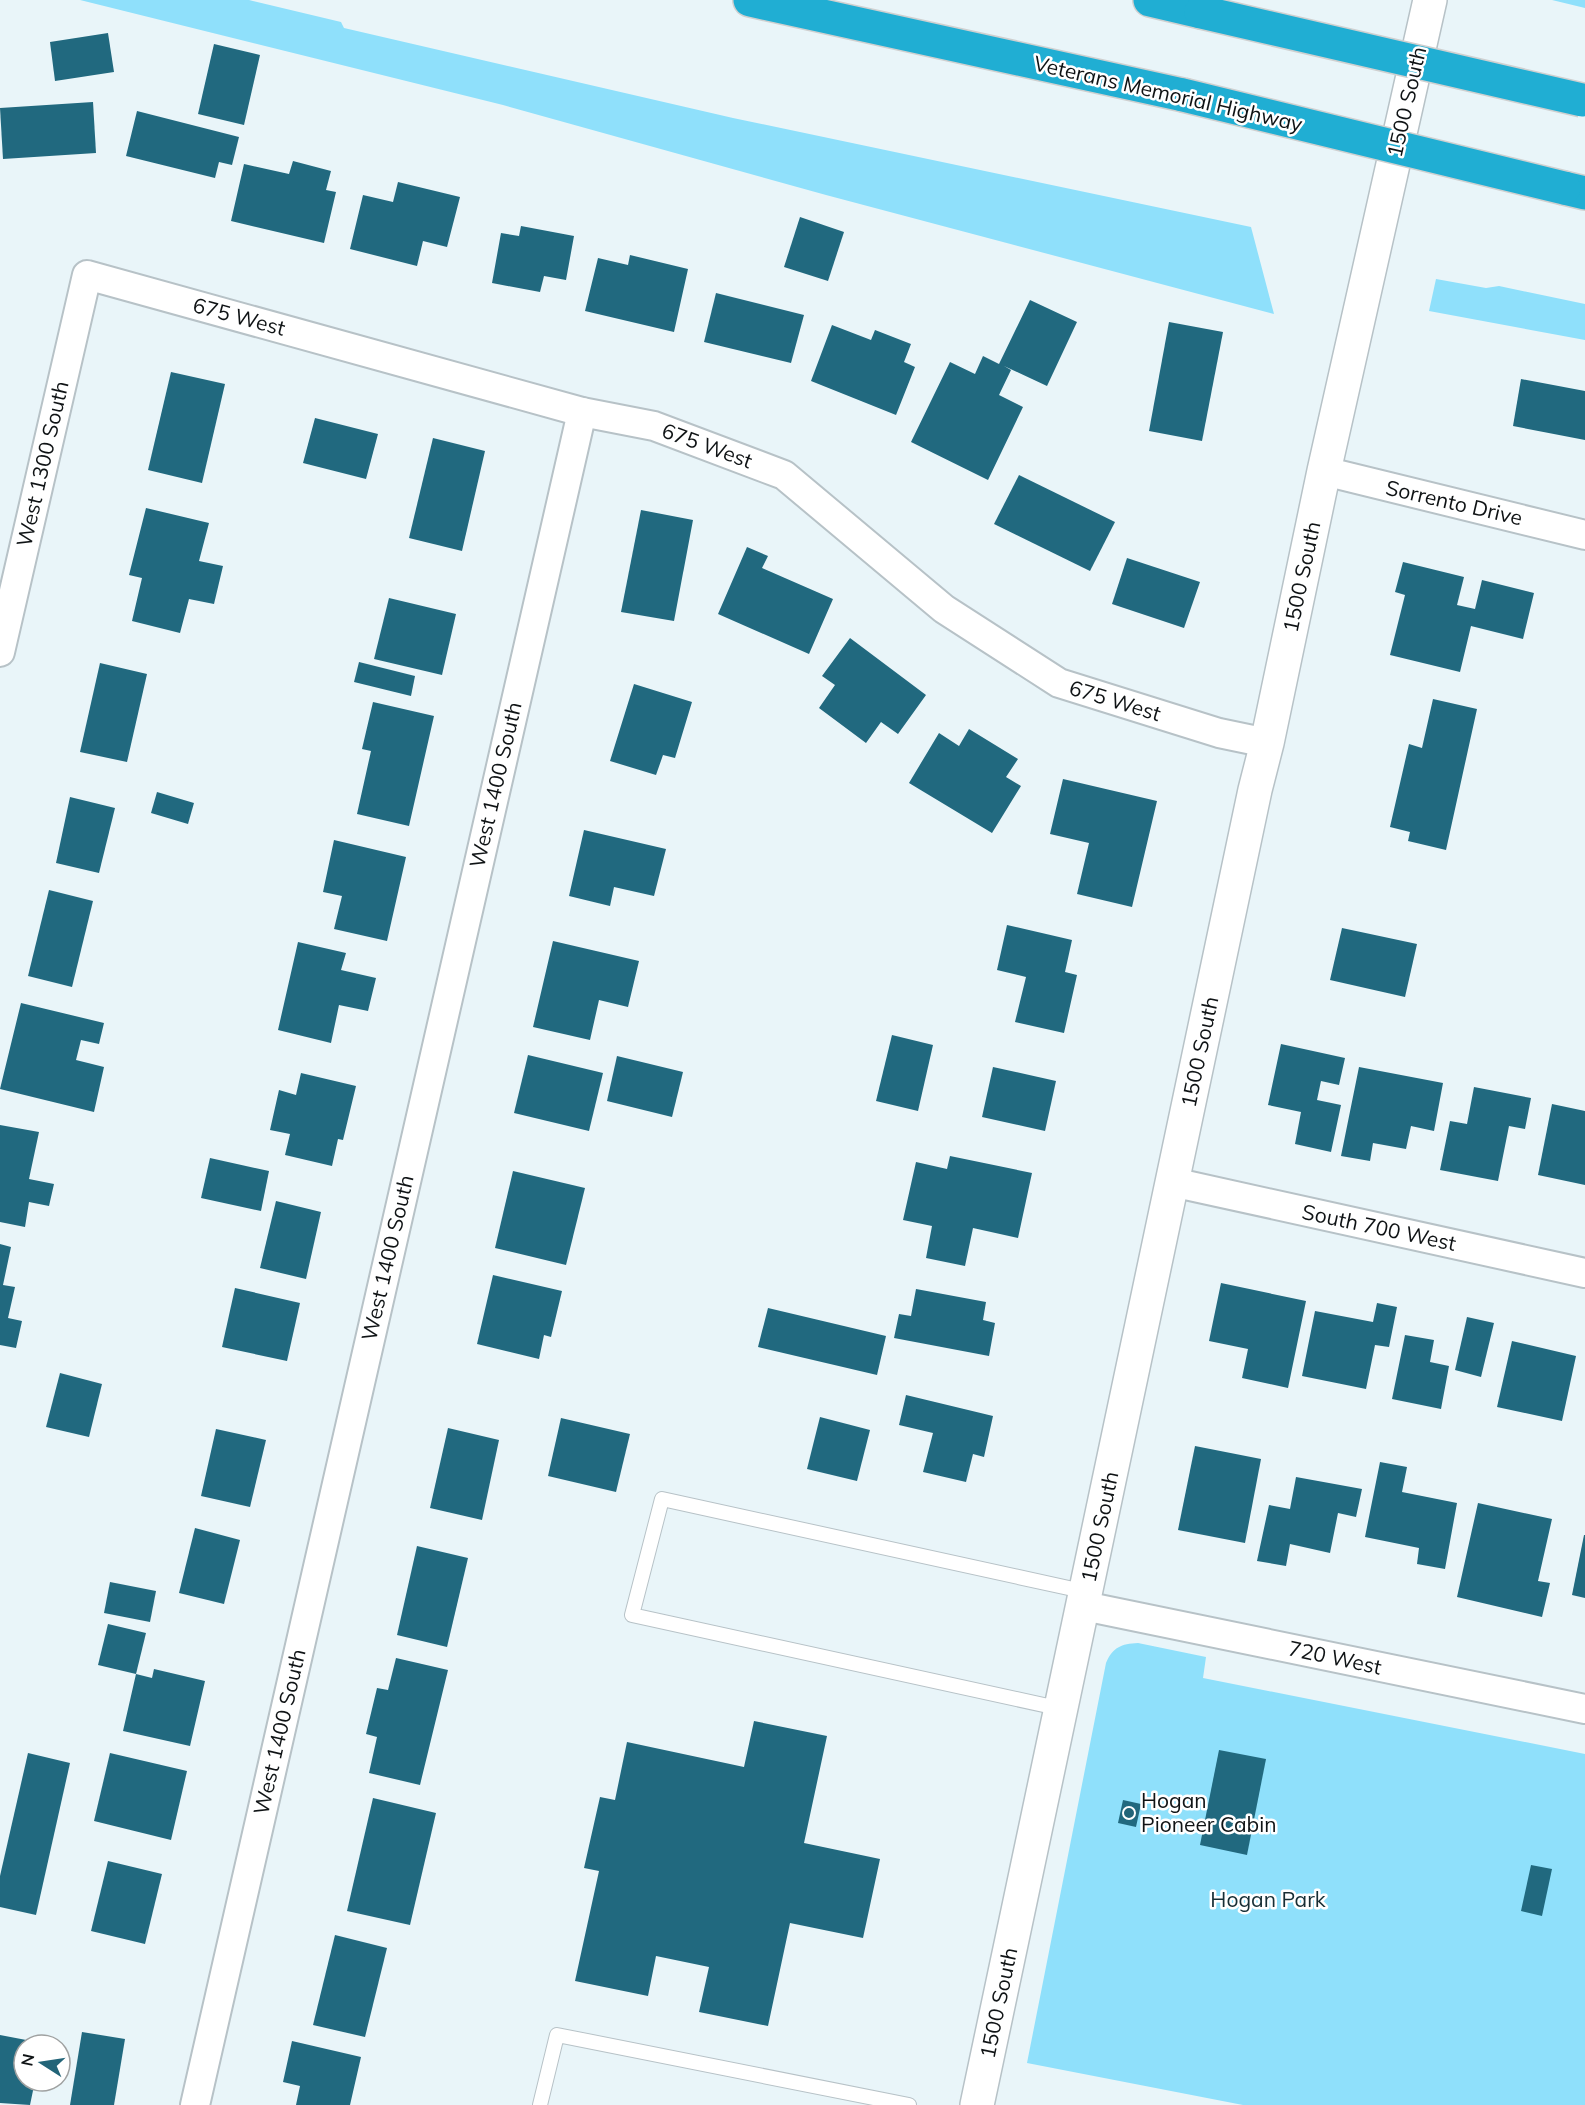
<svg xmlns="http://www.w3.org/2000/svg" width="1585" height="2105" font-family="Mulish,sans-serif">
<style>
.green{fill:#8fe0fb}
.building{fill:#21697f}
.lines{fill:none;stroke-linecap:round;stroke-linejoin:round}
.lane-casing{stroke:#b7c2c7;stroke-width:16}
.street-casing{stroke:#b7c2c7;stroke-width:32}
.secondary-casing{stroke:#b7c2c7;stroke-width:36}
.highway-casing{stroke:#cfd0d0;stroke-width:36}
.lane{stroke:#fff;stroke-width:14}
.street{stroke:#fff;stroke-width:28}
.secondary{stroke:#fff;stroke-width:33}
.highway{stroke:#20aed3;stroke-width:33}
.highway-bridge-casing{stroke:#cfd0d0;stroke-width:36;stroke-linecap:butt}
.highway-bridge{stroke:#20aed3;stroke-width:33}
.poi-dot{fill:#226478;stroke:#fff;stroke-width:2}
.labels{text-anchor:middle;stroke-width:5;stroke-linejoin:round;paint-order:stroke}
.street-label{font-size:21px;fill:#0f1315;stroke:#fff}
.poi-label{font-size:21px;fill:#0f1315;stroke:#fff;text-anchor:start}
.park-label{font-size:21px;fill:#172e35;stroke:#fff}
</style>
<rect width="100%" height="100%" fill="#e9f5f9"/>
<g class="green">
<polygon points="80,0 249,0 341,22 344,28 733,118 1251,227 1274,314 826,195 503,105"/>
<polygon points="1552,0 1585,0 1585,8"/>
<polygon points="1436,279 1486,288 1499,286 1585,304 1585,340 1429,311"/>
<path d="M1138 1643 1206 1657 1203 1678 1585 1754V2105H1243L1027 2063 1106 1663C1113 1647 1121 1644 1138 1643Z"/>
</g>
<g class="building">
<polygon points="108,33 114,72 55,81 50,42"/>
<polygon points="214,44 260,55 244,125 198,114"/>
<polygon points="93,102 96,153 3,159 0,108"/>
<polygon points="137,111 239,137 232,165 219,162 215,178 126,156"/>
<polygon points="293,161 331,171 326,190 336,192 324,243 231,221 244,164 289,174"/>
<polygon points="398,182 460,197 447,247 423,241 417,266 350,249 363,195 393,202"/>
<polygon points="800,217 844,232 828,281 784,267"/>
<polygon points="521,226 574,236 566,280 544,276 540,292 492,283 501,233 519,236"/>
<polygon points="630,255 688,269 674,332 585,311 598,258 628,265"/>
<polygon points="716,293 804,315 791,363 704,342"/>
<polygon points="1030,300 1077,322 1047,386 1004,366 1011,370 999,395 1023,407 988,480 911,442 950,362 975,374 983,356 999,364"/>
<polygon points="1169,322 1223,332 1202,441 1149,431"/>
<polygon points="832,325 871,340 875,330 911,344 904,362 915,367 896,415 811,381"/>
<polygon points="171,372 225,384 202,483 148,470"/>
<polygon points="1521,379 1585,391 1585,440 1513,426"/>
<polygon points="315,418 378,434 366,479 303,463"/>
<polygon points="433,438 485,451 462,551 409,538"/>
<polygon points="1019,475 1115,522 1090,571 994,524"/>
<polygon points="146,508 209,523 199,561 223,566 214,604 189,599 180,633 132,621 142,578 129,575"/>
<polygon points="641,510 693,520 674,621 621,612"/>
<polygon points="747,547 768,556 762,568 833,599 809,654 718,614"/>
<polygon points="1127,558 1200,582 1184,628 1112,604"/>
<polygon points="1403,562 1464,577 1457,605 1475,609 1482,580 1534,593 1523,639 1471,626 1460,672 1390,655 1405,595 1395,592"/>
<polygon points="389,598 456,614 442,675 374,659"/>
<polygon points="850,638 926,695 898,734 881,722 866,743 819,708 835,685 822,676"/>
<polygon points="359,662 415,676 411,696 354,682"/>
<polygon points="100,663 147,674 127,762 80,752"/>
<polygon points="634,684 692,702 675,758 663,755 656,775 610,761"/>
<polygon points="1433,699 1477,709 1446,850 1408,841 1410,832 1390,827 1409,744 1422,748"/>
<polygon points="373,702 434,716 409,826 357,814 371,751 362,749"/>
<polygon points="969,729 1018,759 1006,777 1021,786 992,833 909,783 939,733 959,746"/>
<polygon points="1063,779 1157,801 1132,907 1077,894 1089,843 1050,834"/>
<polygon points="157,792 194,803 188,824 151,813"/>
<polygon points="70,797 115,808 99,873 56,863"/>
<polygon points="584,830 666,849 654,896 614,887 610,906 569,896"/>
<polygon points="334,840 406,857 387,941 334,929 342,896 323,892"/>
<polygon points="49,890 93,901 72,987 28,976"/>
<polygon points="1007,925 1072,940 1065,972 1077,975 1064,1033 1015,1022 1026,977 997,970"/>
<polygon points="1342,928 1417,944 1405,997 1330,980"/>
<polygon points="553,941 639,961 628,1007 599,1000 590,1040 533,1027"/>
<polygon points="298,942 346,953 341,970 376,978 368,1011 339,1005 331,1043 278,1030"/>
<polygon points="21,1003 104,1023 99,1044 81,1040 76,1060 104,1067 94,1112 0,1089"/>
<polygon points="892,1035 933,1045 918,1111 876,1101"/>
<polygon points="1281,1044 1345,1058 1339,1085 1321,1081 1317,1100 1341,1105 1331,1152 1295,1144 1301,1112 1268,1105"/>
<polygon points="528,1055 603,1073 589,1131 514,1113"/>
<polygon points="617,1056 683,1072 672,1117 607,1101"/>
<polygon points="993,1067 1056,1081 1045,1131 982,1117"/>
<polygon points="1359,1067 1443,1083 1434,1131 1411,1126 1406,1149 1373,1143 1370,1161 1341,1156"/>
<polygon points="301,1073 356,1086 343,1140 338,1139 332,1166 285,1155 290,1134 270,1130 279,1090 296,1095"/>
<polygon points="1474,1087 1531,1098 1525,1129 1509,1126 1498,1181 1440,1170 1450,1121 1467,1124"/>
<polygon points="1552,1104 1585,1111 1585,1185 1538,1175"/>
<polygon points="0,1125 39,1132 29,1179 54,1184 49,1206 29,1202 25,1227 0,1222"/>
<polygon points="950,1156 1032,1173 1018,1238 973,1228 965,1266 926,1258 932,1226 903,1220 916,1162 947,1169"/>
<polygon points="210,1158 269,1171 261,1211 201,1198"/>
<polygon points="513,1171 585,1188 566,1265 495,1248"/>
<polygon points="276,1201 321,1212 306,1279 260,1268"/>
<polygon points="0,1244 11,1247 3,1285 15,1287 8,1318 22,1321 16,1348 0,1345"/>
<polygon points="493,1275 562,1291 551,1337 544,1335 539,1359 477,1344"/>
<polygon points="1221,1283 1306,1301 1288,1388 1242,1378 1248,1349 1209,1341"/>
<polygon points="235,1288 300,1303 287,1361 222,1347"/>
<polygon points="916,1289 986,1302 983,1320 995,1323 989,1356 894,1338 899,1314 911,1316"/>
<polygon points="1377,1303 1397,1307 1389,1347 1375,1345 1366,1389 1302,1376 1315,1311 1373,1322"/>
<polygon points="768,1308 886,1336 877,1375 758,1347"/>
<polygon points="1467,1317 1494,1323 1481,1377 1455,1370"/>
<polygon points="1405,1335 1434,1340 1430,1362 1449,1366 1441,1409 1392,1399"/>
<polygon points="1512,1341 1576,1356 1562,1421 1497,1407"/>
<polygon points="60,1373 102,1384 89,1437 46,1427"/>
<polygon points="906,1395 993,1416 984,1457 973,1454 966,1482 923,1472 933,1433 899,1425"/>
<polygon points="820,1417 870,1430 857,1481 807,1469"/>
<polygon points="561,1418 630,1434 616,1492 548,1476"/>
<polygon points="448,1428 499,1440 482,1520 430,1508"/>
<polygon points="216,1429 266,1440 250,1507 201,1496"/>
<polygon points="1195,1446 1261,1459 1245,1543 1178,1530"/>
<polygon points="1380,1462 1407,1467 1402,1492 1457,1503 1445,1569 1417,1564 1419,1548 1365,1537"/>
<polygon points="1296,1477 1362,1489 1356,1517 1338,1513 1330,1553 1290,1544 1286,1566 1257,1561 1269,1505 1290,1509"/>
<polygon points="1478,1503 1552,1519 1538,1581 1550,1583 1542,1617 1457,1597"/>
<polygon points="195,1528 240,1540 224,1604 179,1593"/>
<polygon points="1584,1535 1585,1535 1585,1598 1572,1595"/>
<polygon points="417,1546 468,1558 447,1647 397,1635"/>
<polygon points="110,1582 156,1591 150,1622 104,1613"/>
<polygon points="108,1624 146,1633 136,1674 98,1665"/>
<polygon points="396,1658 448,1670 420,1785 369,1773 377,1737 366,1734 377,1688 388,1690"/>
<polygon points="154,1669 205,1681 190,1746 123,1731 136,1674 152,1678"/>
<polygon points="754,1721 827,1736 804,1843 880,1859 863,1938 790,1923 768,2026 699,2012 709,1967 656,1956 648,1996 575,1981 599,1871 584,1868 600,1797 615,1800 627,1742 744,1767"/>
<polygon points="1219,1750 1266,1759 1247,1855 1200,1845"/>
<polygon points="28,1753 70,1763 36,1915 0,1907 0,1876"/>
<polygon points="110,1753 187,1771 171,1840 94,1821"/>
<polygon points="373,1798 436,1813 410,1925 347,1911"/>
<polygon points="1123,1800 1141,1804 1136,1827 1118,1823"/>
<polygon points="108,1861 162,1874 145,1944 91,1931"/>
<polygon points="1531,1865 1552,1869 1542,1916 1521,1911"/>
<polygon points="335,1935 387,1948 365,2037 313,2025"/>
<polygon points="82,2032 125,2039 114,2105 70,2105"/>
<polygon points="0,2035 42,2043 41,2045 24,2045 24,2081 35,2081 30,2105 0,2103"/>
<polygon points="292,2041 361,2057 350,2105 296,2105 300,2086 283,2082"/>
</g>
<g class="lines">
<defs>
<g id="lane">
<polyline points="1062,1709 632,1615 662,1499 1087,1592"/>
<polyline points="540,2105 557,2035 909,2105"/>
</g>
<g id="street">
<polyline points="1324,471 1585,535"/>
<polyline points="0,652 87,275 582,412 654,426 784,475 944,609 1059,683 1219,733 1267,743"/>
<polyline points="1172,1182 1585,1273"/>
<polyline points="1084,1606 1585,1709"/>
<polyline points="195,2105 582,412"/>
</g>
<polyline id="secondary" points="977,2105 1255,790 1267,743 1324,471 1430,0"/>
<g id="highway">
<polyline points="750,0 1183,95"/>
<polyline points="1150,0 1201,12"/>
<polyline points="1564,188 1585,193"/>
</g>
</defs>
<use href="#lane" class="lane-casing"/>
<use href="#street" class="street-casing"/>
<use href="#secondary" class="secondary-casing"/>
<use href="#highway" class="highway-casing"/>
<use href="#lane" class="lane"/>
<use href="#street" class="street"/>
<use href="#secondary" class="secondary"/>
<use href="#highway" class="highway"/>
<defs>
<g id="highway-bridge">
<polyline points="1201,12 1582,100"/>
<polyline points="1183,95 1564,188"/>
</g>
</defs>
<use href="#highway-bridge" class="highway-bridge-casing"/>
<use href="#highway-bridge" class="highway-bridge"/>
</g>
<circle class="poi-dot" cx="1129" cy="1813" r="6"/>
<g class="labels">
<g class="street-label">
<text transform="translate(1168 94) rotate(13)" y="7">Veterans Memorial Highway</text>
<text transform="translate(1407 102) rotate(-77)" y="7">1500 South</text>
<text transform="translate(239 317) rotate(15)" y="7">675 West</text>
<text transform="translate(707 446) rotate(20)" y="7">675 West</text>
<text transform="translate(43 464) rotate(-77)" y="7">West 1300 South</text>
<text transform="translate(1454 503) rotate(13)" y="7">Sorrento Drive</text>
<text transform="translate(1302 577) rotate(-78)" y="7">1500 South</text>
<text transform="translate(1115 701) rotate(17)" y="7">675 West</text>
<text transform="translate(496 785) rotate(-77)" y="7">West 1400 South</text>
<text transform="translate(1200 1052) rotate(-78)" y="7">1500 South</text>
<text transform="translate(1379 1228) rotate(12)" y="7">South 700 West</text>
<text transform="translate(388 1258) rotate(-77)" y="7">West 1400 South</text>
<text transform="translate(1100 1527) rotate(-78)" y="7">1500 South</text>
<text transform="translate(1335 1658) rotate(12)" y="7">720 West</text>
<text transform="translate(280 1732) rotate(-77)" y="7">West 1400 South</text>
<text transform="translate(999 2003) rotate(-78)" y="7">1500 South</text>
</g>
<g class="poi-label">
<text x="1141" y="1808">Hogan<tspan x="1141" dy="24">Pioneer Cabin</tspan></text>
</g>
<g class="park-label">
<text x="1268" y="1907">Hogan Park</text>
</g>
</g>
<g transform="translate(42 2063) rotate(282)"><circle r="28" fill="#ffffff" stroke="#9fa1a1" stroke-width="1.5"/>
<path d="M0-4.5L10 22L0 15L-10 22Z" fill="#226478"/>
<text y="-9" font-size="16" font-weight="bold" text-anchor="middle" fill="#0f1315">N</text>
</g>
</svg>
